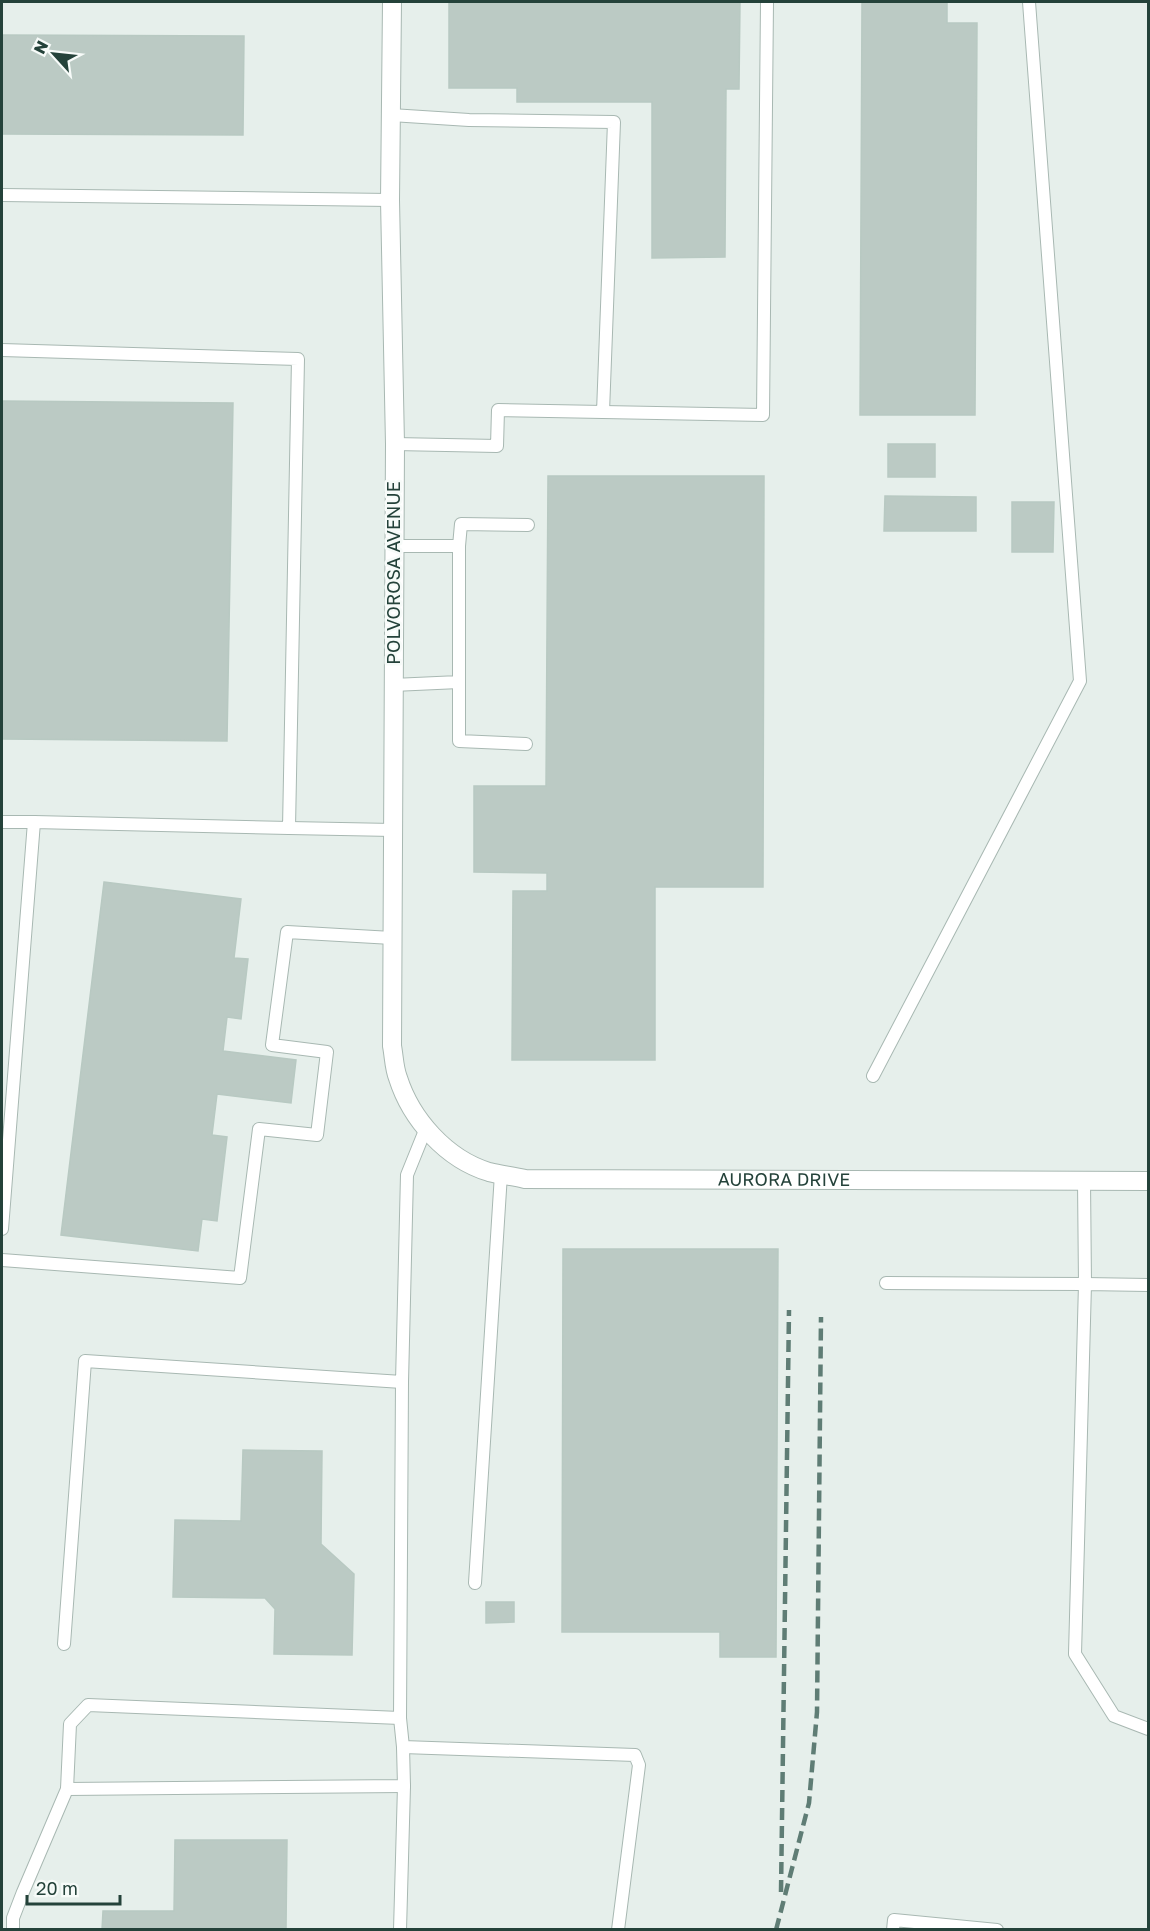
<svg xmlns="http://www.w3.org/2000/svg" width="1150" height="1931" font-family="'Golos Text',sans-serif">
<style>
.building{fill:#bbcac4;stroke:#b8c9c2;stroke-width:1.5}
.lines{fill:none;stroke-linecap:round;stroke-linejoin:round}
.service-casing{stroke:#a8b8b2;stroke-width:14}
.tertiary-casing{stroke:#a8b8b2;stroke-width:20}
.service{stroke:#fff;stroke-width:12}
.tertiary{stroke:#fff;stroke-width:18}
.rail{stroke:#5f7d75;stroke-width:4.5;stroke-dasharray:12 6;stroke-linecap:butt}
.labels{text-anchor:middle;stroke-width:5;stroke-linejoin:round;paint-order:stroke}
.street-label{font-size:18px;fill:#24423a;stroke:#f7fbf9}
</style>
<rect width="100%" height="100%" fill="#e6efeb"/>
<g class="building">
<polygon points="449,2 740,2 739,89 726,89 725,257 652,258 652,102 517,102 517,88 449,88"/>
<polygon points="862,2 947,2 947,23 977,23 975,415 860,415"/>
<polygon points="2,35 244,36 243,135 2,134"/>
<polygon points="2,401 233,403 227,741 2,739"/>
<rect x="888" y="444" width="47" height="33"/>
<polygon points="548,476 764,476 763,887 655,887 655,1060 512,1060 513,891 547,891 547,873 474,872 474,786 546,786"/>
<polygon points="885,496 976,497 976,531 884,531"/>
<polygon points="1012,502 1054,502 1053,552 1012,552"/>
<polygon points="104,882 241,899 234,958 248,959 241,1019 227,1017 223,1051 296,1060 291,1103 217,1094 212,1135 227,1137 217,1221 202,1219 198,1251 61,1235"/>
<polygon points="563,1249 778,1249 776,1657 720,1657 720,1632 562,1632"/>
<polygon points="243,1450 322,1451 321,1544 354,1574 352,1655 274,1654 275,1609 265,1598 173,1597 175,1520 241,1521"/>
<polygon points="486,1602 514,1602 514,1622 486,1623"/>
<polygon points="175,1840 287,1840 286,1930 102,1930 103,1911 174,1911"/>
</g>
<g class="lines">
<defs>
<g id="service">
<polyline points="391,115 469,120 614,122 603,412 498,410 497,446 395,444"/>
<polyline points="2,195 390,200"/>
<polyline points="2,350 298,359 289,828 34,822 2,1229"/>
<polyline points="603,412 763,415 767,2"/>
<polyline points="459,546 461,524 528,525"/>
<polyline points="459,682 459,741 526,744"/>
<polyline points="393,685 459,682 459,546 394,546"/>
<polyline points="2,822 34,822"/>
<polyline points="289,828 393,830"/>
<polyline points="873,1076 1080,681 1029,2"/>
<polyline points="2,1260 240,1278 259,1129 317,1135 327,1052 272,1045 287,932 392,938"/>
<polyline points="886,1283 1085,1284 1084,1181"/>
<polyline points="1148,1285 1085,1284 1075,1654 1114,1716 1148,1729"/>
<polyline points="402,1382 400,1718 403,1747 635,1755 639,1765 618,1930"/>
<polyline points="475,1583 501,1174"/>
<polyline points="64,1644 85,1361 402,1382 407,1175 426,1128"/>
<polyline points="67,1789 404,1786 403,1747"/>
<polyline points="13,1930 13,1918 23,1892 67,1789 70,1724 88,1705 400,1718"/>
<polyline points="400,1930 404,1786"/>
<polyline points="893,1930 894,1920 997,1930"/>
</g>
<g id="tertiary">
<path id="s1" d="M392 2 390 200 395 444 392 1046C394 1056 394 1068 398 1078 411 1119 446 1159 489 1172 500 1175 513 1176 525 1179L1148 1181"/>
</g>
</defs>
<use href="#service" class="service-casing"/>
<use href="#tertiary" class="tertiary-casing"/>
<use href="#service" class="service"/>
<use href="#tertiary" class="tertiary"/>
<g class="rail">
<polyline points="781,1892 789,1310"/>
<polyline points="776,1930 809,1803 817,1712 821,1317"/>
</g>
</g>
<g class="labels">
<g class="street-label">
<text transform="translate(394 573) rotate(-90)" y="6">POLVOROSA AVENUE</text>
<text dy="6" stroke="none"><textPath href="#s1" startOffset="1508">AURORA DRIVE</textPath></text>
</g>
</g>
<rect width="1150" height="1931" fill="none" stroke="#24423a" stroke-width="6"/>
<g transform="translate(54 54) rotate(297)" stroke="#f7fbf9" stroke-width="4.5" paint-order="stroke">
<path d="M0-4.5L10 22L0 15L-10 22Z" fill="#24423a"/>
<text y="-9" font-size="16" font-weight="bold" text-anchor="middle" fill="#24423a">N</text>
</g>
<path d="M27 1895v9h93v-9" fill="none" stroke="#24423a" stroke-width="3"/>
<text x="36" y="1895" font-size="18" fill="#24423a" stroke="#f7fbf9" stroke-width="4.5" paint-order="stroke">20 m</text>
</svg>
